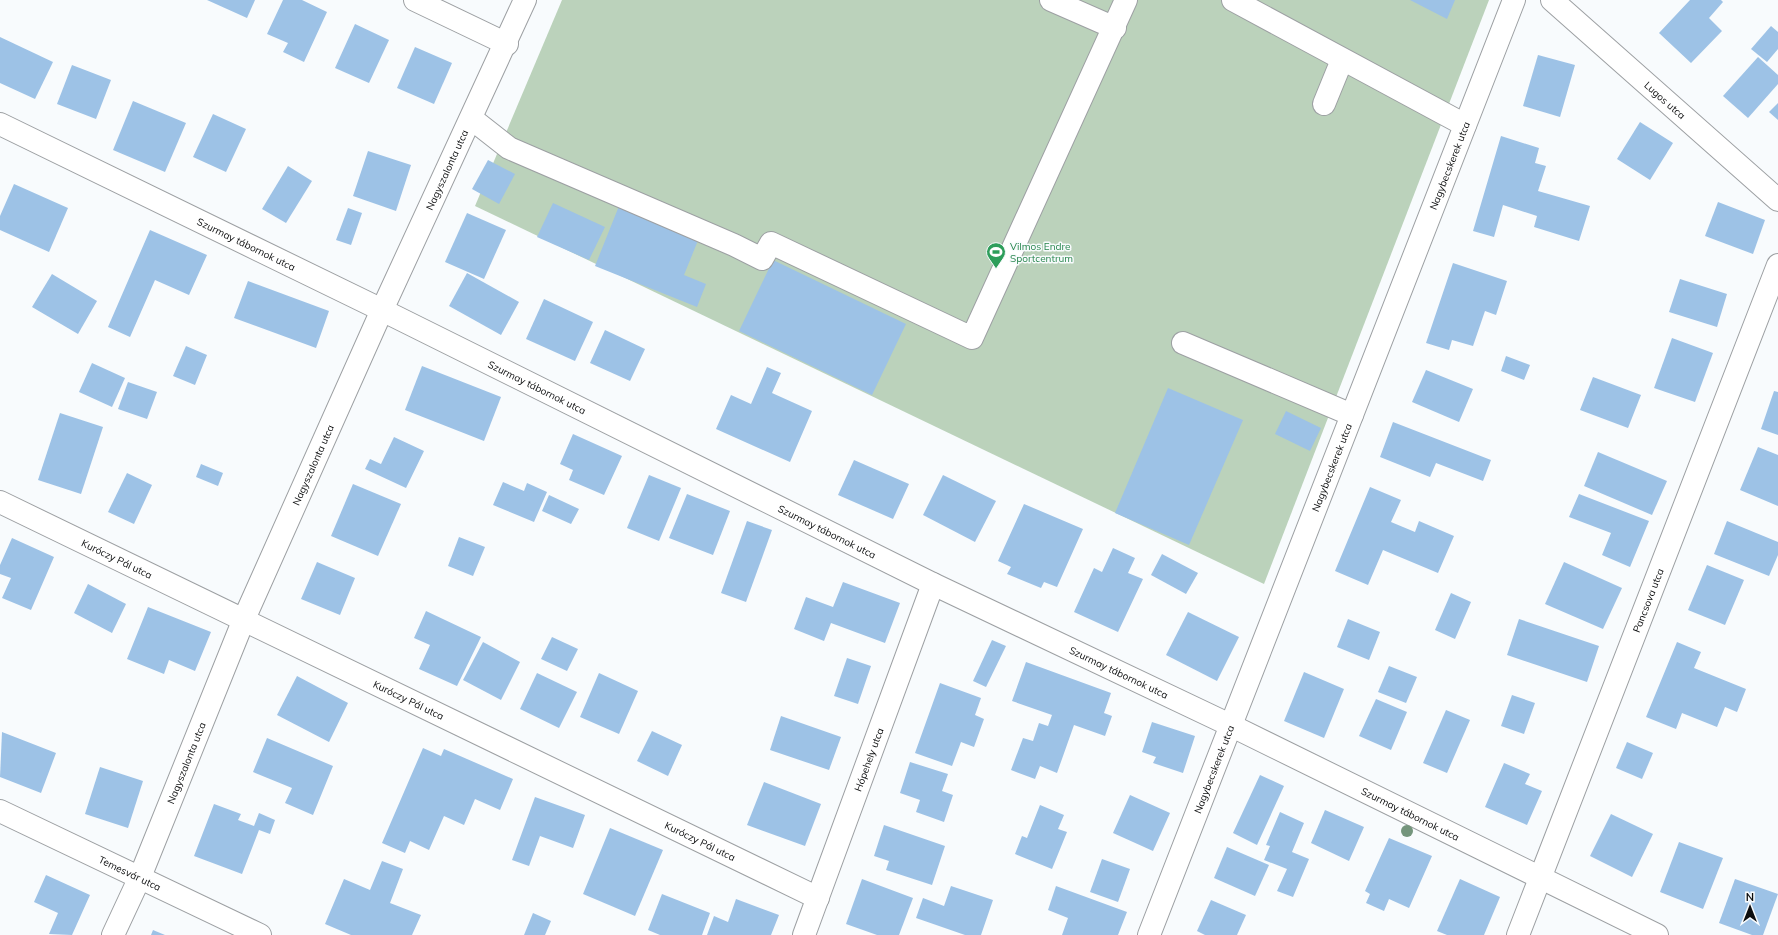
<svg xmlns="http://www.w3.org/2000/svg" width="1778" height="935" font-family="Mulish,sans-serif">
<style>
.green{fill:#bbd2bb}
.building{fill:#9dc2e6}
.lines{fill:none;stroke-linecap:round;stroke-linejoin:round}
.minor-casing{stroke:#9da0a3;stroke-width:24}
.minor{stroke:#fff;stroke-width:22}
.tree{fill:#74957c}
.labels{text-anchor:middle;stroke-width:3;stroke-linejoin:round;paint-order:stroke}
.street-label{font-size:10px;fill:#0c0d0e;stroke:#f8fbfd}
.leisure-label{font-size:10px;fill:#27864d;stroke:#f8fbfd;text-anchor:start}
</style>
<rect width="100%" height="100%" fill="#f8fbfd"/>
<polygon class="green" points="562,0 1489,0 1264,584 475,206"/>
<g class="building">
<polygon points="207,0 255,0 247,18"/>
<polygon points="283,0 302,0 327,12 304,62 283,52 288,43 267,34"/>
<polygon points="1410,0 1455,0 1447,19"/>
<polygon points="1690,0 1721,0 1723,2 1709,18 1722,31 1691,63 1659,33"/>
<polygon points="355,24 389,40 369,83 335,68"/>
<polygon points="1771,26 1778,32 1778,49 1767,62 1751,49"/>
<polygon points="0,37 53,62 35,99 0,83"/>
<polygon points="415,47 452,63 434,104 397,88"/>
<polygon points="1538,55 1575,65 1560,117 1523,106"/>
<polygon points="1758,57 1778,75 1778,84 1748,118 1723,96"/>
<polygon points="72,65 111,80 96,119 57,104"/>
<polygon points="133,101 186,123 165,172 113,150"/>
<polygon points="1778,103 1778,120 1769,112"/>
<polygon points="213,114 246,129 226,172 193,157"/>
<polygon points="1640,122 1673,143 1650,180 1617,159"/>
<polygon points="1501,136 1539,148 1535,163 1546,166 1538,191 1590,206 1579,241 1534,227 1537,216 1503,205 1494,237 1473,231"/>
<polygon points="368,151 411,165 396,211 353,196"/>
<polygon points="488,160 515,174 499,204 472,189"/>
<polygon points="288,166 312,181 286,223 262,209"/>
<polygon points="14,184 68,208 49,252 0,230 0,216"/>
<polygon points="621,201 701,233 684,275 706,284 697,307 595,266"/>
<polygon points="1718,202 1765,220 1753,254 1705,236"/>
<polygon points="553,203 605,227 589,260 537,237"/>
<polygon points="348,208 362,213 351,245 336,240"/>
<polygon points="467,213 506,230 484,279 445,262"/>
<polygon points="150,230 207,255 189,295 155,280 130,337 108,327"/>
<polygon points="773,260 906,324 872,395 739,331"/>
<polygon points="1453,263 1507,281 1496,315 1485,311 1473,346 1452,340 1449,350 1426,343"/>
<polygon points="467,273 519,302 501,335 449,306"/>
<polygon points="52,274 97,301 78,334 32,307"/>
<polygon points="1680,279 1727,294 1717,327 1669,312"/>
<polygon points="248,281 329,311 316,348 234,318"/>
<polygon points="544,299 593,322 575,361 526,339"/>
<polygon points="605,330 645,349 630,381 590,363"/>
<polygon points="1672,338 1713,353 1695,402 1654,388"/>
<polygon points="186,346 207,355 195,385 173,376"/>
<polygon points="1506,356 1530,365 1524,380 1501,371"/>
<polygon points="92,363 125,378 112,407 79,392"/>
<polygon points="422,366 501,397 484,441 405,410"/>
<polygon points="767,367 781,373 772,393 812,411 790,462 716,429 731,395 751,404"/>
<polygon points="1426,370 1473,389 1459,422 1412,402"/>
<polygon points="1593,377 1641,395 1628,428 1580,410"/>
<polygon points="128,382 157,392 147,419 118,409"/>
<polygon points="1168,388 1243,420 1189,545 1115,513"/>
<polygon points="1774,391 1778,392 1778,435 1761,429"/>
<polygon points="1286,411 1321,428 1310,451 1275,434"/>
<polygon points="60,413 103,427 81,494 38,480"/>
<polygon points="1393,422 1491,460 1483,481 1436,463 1430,477 1380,457"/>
<polygon points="573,434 622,456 604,495 569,480 573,470 560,464"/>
<polygon points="394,437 424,451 406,488 365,469 370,459 381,464"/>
<polygon points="1758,447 1778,455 1778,506 1740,490"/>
<polygon points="1598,452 1667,481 1652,515 1584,486"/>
<polygon points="854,460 909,484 893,519 838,495"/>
<polygon points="201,464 223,473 218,486 196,477"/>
<polygon points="127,473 152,485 134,524 108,512"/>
<polygon points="649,475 681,488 659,541 627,528"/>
<polygon points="943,475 996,501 975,542 923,515"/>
<polygon points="503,482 524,491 527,483 547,492 534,522 493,505"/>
<polygon points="353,484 401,504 378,556 331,536"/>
<polygon points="1370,487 1401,500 1391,522 1415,532 1419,521 1454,536 1438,573 1383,550 1368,585 1335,571"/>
<polygon points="687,494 730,511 713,555 669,538"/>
<polygon points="1579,494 1649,521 1630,567 1602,555 1611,533 1569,517"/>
<polygon points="549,495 579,509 571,524 542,511"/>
<polygon points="1024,504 1083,529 1057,587 1044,582 1041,588 1007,574 1011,567 998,561"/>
<polygon points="747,521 772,530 746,602 721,593"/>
<polygon points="1727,521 1778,542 1778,555 1769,576 1714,554"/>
<polygon points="459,537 485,547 473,576 448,566"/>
<polygon points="12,538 54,557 31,610 2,598 11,578 0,574 0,565"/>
<polygon points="1113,548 1135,558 1128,573 1143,579 1118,632 1074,612 1094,568 1102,572"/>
<polygon points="1162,554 1198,573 1186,594 1151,575"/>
<polygon points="317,562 355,578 340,615 301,599"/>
<polygon points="1564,562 1622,588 1603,629 1545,604"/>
<polygon points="1707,565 1744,580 1725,625 1688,610"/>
<polygon points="843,582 900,603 885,643 831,623 824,641 794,629 806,597 833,607"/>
<polygon points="88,584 126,604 112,633 74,613"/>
<polygon points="1451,593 1471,602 1455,639 1435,630"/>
<polygon points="148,607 211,632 195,671 169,660 164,674 127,659"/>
<polygon points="426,611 481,637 457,686 419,669 430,645 414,638"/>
<polygon points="1188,612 1239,637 1217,681 1166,655"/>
<polygon points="1348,619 1380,632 1369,660 1337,647"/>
<polygon points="1519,619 1599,646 1587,682 1507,655"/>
<polygon points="552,637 578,649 567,671 541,659"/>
<polygon points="992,640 1006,646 986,687 973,681"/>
<polygon points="483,642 520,662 501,700 463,680"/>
<polygon points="1677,642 1701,652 1694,668 1746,689 1737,712 1725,707 1717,727 1682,713 1676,729 1646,717"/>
<polygon points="847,658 871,666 858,704 834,696"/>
<polygon points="1026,662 1111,693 1104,713 1112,716 1105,736 1074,725 1057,773 1040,766 1035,779 1011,770 1023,738 1033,741 1039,723 1048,726 1052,715 1012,701"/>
<polygon points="1389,666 1417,677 1406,703 1378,692"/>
<polygon points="1304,672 1344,689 1324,738 1284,721"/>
<polygon points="537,673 577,692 559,728 520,709"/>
<polygon points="599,673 638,691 619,734 580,717"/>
<polygon points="297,676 348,703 329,742 277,715"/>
<polygon points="940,683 981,698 975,715 984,719 974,747 961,742 952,766 915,753"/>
<polygon points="1512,695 1535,703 1524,734 1501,726"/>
<polygon points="1376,699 1407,712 1391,750 1359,736"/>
<polygon points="1446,710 1470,720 1447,773 1423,763"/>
<polygon points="781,716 841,737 829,770 770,750"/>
<polygon points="1152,722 1195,736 1183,773 1153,763 1156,757 1142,752"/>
<polygon points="652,731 682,745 668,776 637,761"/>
<polygon points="2,732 56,753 41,793 0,777"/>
<polygon points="267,738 333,766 313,815 285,803 292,788 253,772"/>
<polygon points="1627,742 1653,753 1642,779 1616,768"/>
<polygon points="423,748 441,756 444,749 513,779 500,810 475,799 464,825 444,816 429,850 410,841 405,853 382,843"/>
<polygon points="910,762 948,774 942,791 953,795 944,822 916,812 920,800 900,793"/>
<polygon points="1504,763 1530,774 1525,784 1542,791 1527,825 1485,807"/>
<polygon points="100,767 143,781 128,828 85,814"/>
<polygon points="1260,775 1284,786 1257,845 1233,833"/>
<polygon points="764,782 821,804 805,846 747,825"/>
<polygon points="1130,795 1170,813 1153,851 1113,833"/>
<polygon points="535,797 585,815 573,848 540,836 529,866 512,860"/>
<polygon points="214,804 241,814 238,820 254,826 259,813 275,820 270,834 259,830 242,874 194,856"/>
<polygon points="1040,805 1064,815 1058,829 1067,832 1052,869 1015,854 1022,836 1027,838"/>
<polygon points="1325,810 1364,827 1349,861 1311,843"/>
<polygon points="1280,812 1304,823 1292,852 1309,859 1293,897 1277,891 1287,869 1264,860 1270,846 1266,845"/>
<polygon points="1611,814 1653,834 1632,877 1590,856"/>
<polygon points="884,825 945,846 932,885 886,870 889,861 874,856"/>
<polygon points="610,828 663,850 635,916 583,894"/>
<polygon points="1389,838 1432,856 1409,908 1389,899 1384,911 1366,903 1370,894 1365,891"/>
<polygon points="1679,842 1723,858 1703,909 1660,892"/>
<polygon points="1227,847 1269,865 1255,896 1214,878"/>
<polygon points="1102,859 1130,869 1118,902 1090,892"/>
<polygon points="382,861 403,869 390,903 421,915 412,935 351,935 325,924 344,879 370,890"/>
<polygon points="46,875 90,895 72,935 49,934 58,913 34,902"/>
<polygon points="862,879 913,898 899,935 877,935 846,924"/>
<polygon points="1460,879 1500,897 1484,935 1447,935 1437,931"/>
<polygon points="1735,879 1778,894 1763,935 1752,935 1719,923"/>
<polygon points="951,886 993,900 981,935 965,935 916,918 923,898 944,906"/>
<polygon points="1056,886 1127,912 1118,935 1062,935 1068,918 1048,910"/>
<polygon points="662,894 710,913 702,935 660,935 648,930"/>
<polygon points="736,899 779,915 771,935 707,935 714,916 728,922"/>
<polygon points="1211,900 1246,915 1237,935 1205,935 1197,931"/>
<polygon points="533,913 551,921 545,935 524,935"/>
<polygon points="153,930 165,935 151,935"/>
</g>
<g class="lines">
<defs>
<g id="minor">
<polyline points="415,0 507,44"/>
<polyline points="1051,0 1115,28"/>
<polyline points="1233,0 1465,125"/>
<path id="s1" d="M1552 0 1778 200"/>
<polyline points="1324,104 1342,60"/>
<polyline points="472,119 509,148 734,245 762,259 771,243 972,338 1126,0"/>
<path id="s2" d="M0 124 382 310 933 584 1230 725 1657 935"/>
<polyline points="1183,343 1352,415"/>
<path id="s3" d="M0 502 818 898"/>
<path id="s4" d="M0 811 260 935"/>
<path id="s5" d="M113 935 140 877 244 619 382 310 525 0"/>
<path id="s6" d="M804 935 933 584"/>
<path id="s7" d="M1149 935 1514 0"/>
<path id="s8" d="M1518 935 1778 265"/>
</g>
</defs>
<use href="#minor" class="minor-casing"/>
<use href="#minor" class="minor"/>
</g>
<circle class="tree" cx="1407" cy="831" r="6"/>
<defs>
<symbol id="stadium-pin" viewBox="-11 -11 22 30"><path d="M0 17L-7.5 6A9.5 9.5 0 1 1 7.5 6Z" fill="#2e9e5b" stroke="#f8fbfd"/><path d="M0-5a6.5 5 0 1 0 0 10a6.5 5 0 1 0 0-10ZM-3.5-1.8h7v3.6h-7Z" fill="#fff"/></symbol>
</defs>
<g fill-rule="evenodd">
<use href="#stadium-pin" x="985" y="241" width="22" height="30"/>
</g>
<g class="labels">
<g class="street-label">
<text dy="4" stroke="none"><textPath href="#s1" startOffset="151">Lugos utca</textPath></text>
<text dy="4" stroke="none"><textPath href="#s7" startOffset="826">Nagybecskerek utca</textPath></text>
<text dy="4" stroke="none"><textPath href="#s5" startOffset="835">Nagyszalonta utca</textPath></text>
<text dy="4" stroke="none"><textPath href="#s2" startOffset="274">Szurmay tábornok utca</textPath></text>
<text dy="4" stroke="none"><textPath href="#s2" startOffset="598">Szurmay tábornok utca</textPath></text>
<text dy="4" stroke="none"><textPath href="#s5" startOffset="511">Nagyszalonta utca</textPath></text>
<text dy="4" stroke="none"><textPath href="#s7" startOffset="502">Nagybecskerek utca</textPath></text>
<text dy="4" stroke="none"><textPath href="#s2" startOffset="922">Szurmay tábornok utca</textPath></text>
<text dy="4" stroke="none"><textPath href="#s3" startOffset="130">Kuróczy Pál utca</textPath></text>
<text dy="4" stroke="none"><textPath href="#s8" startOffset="359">Pancsova utca</textPath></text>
<text dy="4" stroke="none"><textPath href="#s2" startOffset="1246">Szurmay tábornok utca</textPath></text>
<text dy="4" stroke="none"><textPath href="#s3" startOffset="454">Kuróczy Pál utca</textPath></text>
<text dy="4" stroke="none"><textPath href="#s6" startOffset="187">Hópehely utca</textPath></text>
<text dy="4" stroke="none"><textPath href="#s5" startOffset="187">Nagyszalonta utca</textPath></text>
<text dy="4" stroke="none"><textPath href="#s7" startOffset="178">Nagybecskerek utca</textPath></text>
<text dy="4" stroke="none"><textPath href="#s2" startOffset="1570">Szurmay tábornok utca</textPath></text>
<text dy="4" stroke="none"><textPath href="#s3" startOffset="778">Kuróczy Pál utca</textPath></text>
<text dy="4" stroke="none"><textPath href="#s4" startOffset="144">Temesvár utca</textPath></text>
</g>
<g class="leisure-label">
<text x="1010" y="250">Vilmos Endre<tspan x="1010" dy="12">Sportcentrum</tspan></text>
</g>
</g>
<g transform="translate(1750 907)" stroke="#f8fbfd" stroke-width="3" paint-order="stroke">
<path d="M0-3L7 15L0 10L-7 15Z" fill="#0c0d0e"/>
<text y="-6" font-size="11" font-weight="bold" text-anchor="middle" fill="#0c0d0e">N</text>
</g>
</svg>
